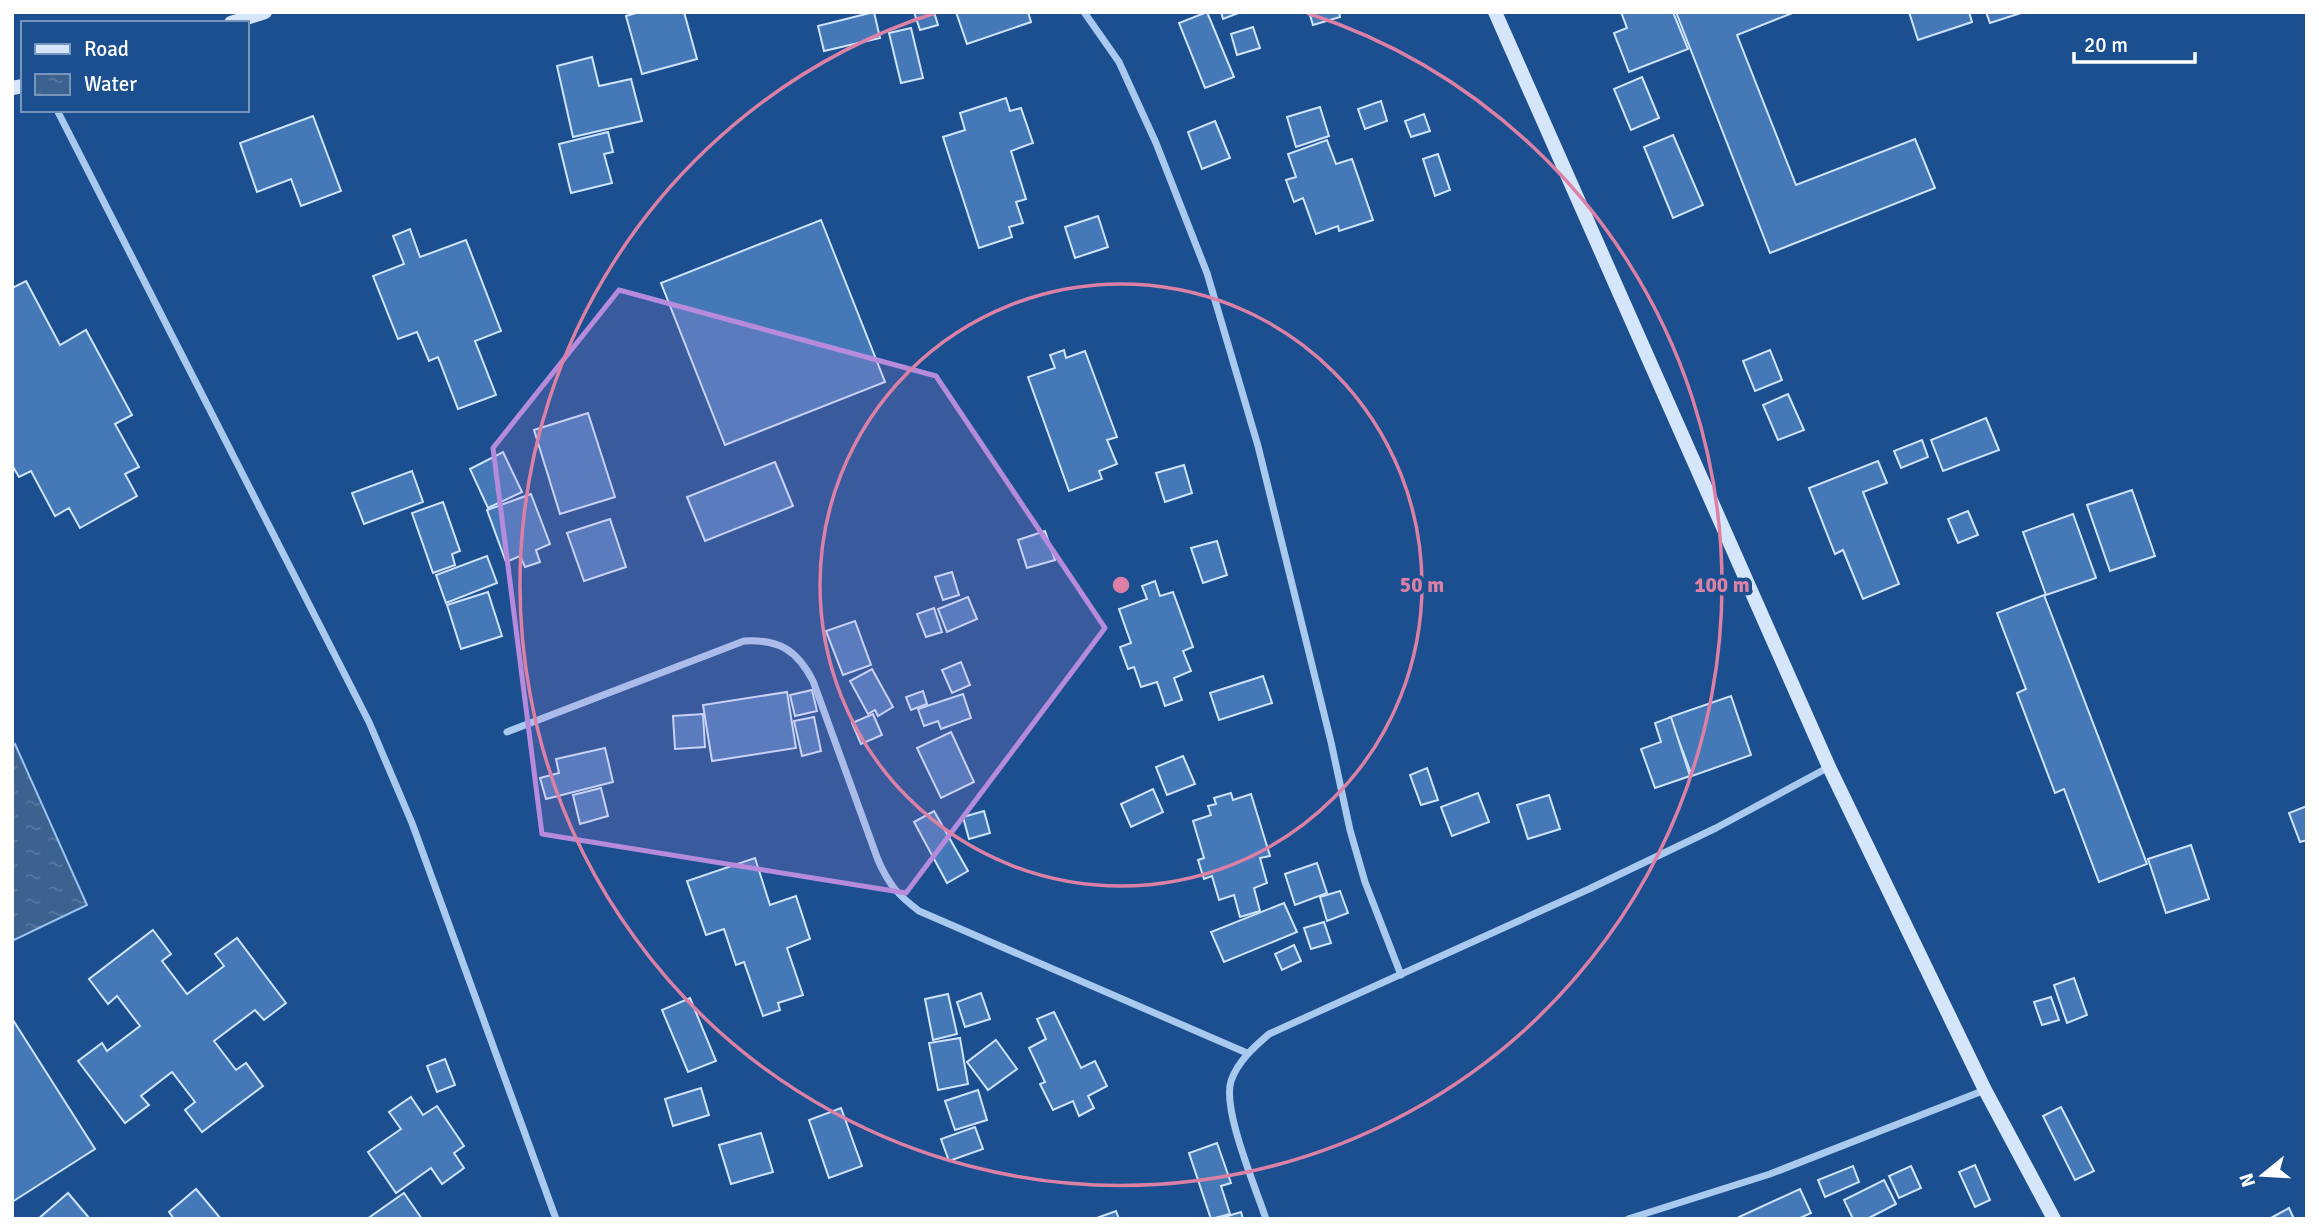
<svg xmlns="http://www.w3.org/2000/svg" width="2319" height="1231" font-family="Signika,sans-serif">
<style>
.water{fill:url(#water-ripples);stroke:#9cc4f0;stroke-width:2}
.building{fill:#4478b7;stroke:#cfe3fa;stroke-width:2}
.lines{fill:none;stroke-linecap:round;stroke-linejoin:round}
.street{stroke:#a9c9ee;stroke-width:7}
.secondary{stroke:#d6e6fa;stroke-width:14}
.marked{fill:#b68bdc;fill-opacity:0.2;stroke:#b68bdc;stroke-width:5;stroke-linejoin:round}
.ring{fill:none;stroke:#dd80a5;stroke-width:3.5}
.centre{fill:#dd80a5;stroke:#1b4f8f;stroke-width:3.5}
.ring-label{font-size:21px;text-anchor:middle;font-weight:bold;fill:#dd80a5;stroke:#1b4f8f;stroke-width:7;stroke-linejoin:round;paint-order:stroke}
</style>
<defs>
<pattern id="water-ripples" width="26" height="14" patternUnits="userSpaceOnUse" patternTransform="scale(1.75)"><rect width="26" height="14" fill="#3c6290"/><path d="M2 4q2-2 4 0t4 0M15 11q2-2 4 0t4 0" fill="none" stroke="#597aa1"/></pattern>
</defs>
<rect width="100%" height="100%" fill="#1b4f8f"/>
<polygon class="water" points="15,744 87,905 12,941 12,746"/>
<g class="building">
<polygon points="639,12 684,12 697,59 642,74 626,16"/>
<polygon points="874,12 880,38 824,51 818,26"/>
<polygon points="914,12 934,12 938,25 920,30"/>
<polygon points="956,12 1028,12 1031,22 967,44"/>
<polygon points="1207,12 1234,77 1205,88 1179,23"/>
<polygon points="1221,12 1241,12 1223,19"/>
<polygon points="1309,12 1339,12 1340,17 1313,25"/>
<polygon points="1621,12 1673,12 1688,49 1629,72 1614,33 1627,28"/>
<polygon points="1676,12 1795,12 1737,35 1796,185 1915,139 1935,188 1770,253"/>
<polygon points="1909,12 1969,12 1972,22 1918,40"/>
<polygon points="1986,12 2024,12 1990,23"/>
<polygon points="1253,27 1260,48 1237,55 1231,34"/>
<polygon points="911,28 923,78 901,83 889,33"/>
<polygon points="592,57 599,86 631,79 642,121 573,137 557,66"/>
<polygon points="1642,77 1659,118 1631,130 1614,89"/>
<polygon points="1006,98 1010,111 1021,108 1033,143 1011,151 1026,199 1016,202 1023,223 1009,227 1012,237 979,248 943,137 965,130 960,113"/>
<polygon points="1381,101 1387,121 1365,129 1358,109"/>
<polygon points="1320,107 1329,136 1296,147 1287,117"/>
<polygon points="1424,114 1430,131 1411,137 1405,121"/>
<polygon points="313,116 341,191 301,206 291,179 257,192 240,143"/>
<polygon points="1215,121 1230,158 1202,169 1188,132"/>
<polygon points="608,132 613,152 604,154 612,183 571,193 559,144"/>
<polygon points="1673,135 1703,205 1673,218 1644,147"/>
<polygon points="1327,140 1336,164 1352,159 1373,220 1339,231 1338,226 1316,234 1303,198 1294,202 1286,180 1296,177 1288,154"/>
<polygon points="1438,154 1450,190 1435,196 1423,159"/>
<polygon points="1098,216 1108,247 1075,258 1065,227"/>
<polygon points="821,220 885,382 725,445 661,283"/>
<polygon points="410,229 420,257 466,240 501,331 475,341 496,395 458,409 438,357 429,361 417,332 398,339 373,276 404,264 393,236"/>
<polygon points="26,281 60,345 86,330 132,415 115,424 139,467 125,474 137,496 80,528 69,508 55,516 31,471 19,477 12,465 12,288"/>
<polygon points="1064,350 1066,358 1085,351 1117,437 1107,440 1117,464 1099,471 1102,479 1069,491 1028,377 1055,368 1050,355"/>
<polygon points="1770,350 1782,380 1755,391 1743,361"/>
<polygon points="1788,394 1804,430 1778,440 1763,405"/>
<polygon points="588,413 615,497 560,514 534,430"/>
<polygon points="1986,418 1999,450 1943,471 1931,440"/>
<polygon points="1922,440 1928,457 1901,468 1894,451"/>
<polygon points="503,452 522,492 488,508 470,469"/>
<polygon points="1878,461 1887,483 1863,492 1899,584 1863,599 1843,550 1835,554 1809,488"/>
<polygon points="775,462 793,506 705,541 687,497"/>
<polygon points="1184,465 1192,493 1165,502 1156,473"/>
<polygon points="412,471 423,502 364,524 352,493"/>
<polygon points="2132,490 2155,556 2110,571 2087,505"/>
<polygon points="531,494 550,544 536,550 540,562 525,567 520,556 506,562 487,510"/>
<polygon points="443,502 460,551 452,554 455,565 433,573 412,513"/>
<polygon points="1968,511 1978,535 1958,543 1948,519"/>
<polygon points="2073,514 2096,578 2046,595 2023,532"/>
<polygon points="610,519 626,567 584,581 567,533"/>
<polygon points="1045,531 1055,560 1027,568 1018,540"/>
<polygon points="1217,541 1227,575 1203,583 1191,548"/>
<polygon points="487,556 497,583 446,603 436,575"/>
<polygon points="952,572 959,595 943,600 935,577"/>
<polygon points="1155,581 1160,596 1173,592 1193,647 1183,651 1191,671 1174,678 1182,700 1165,706 1157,682 1141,687 1134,667 1128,669 1120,647 1131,643 1119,609 1147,599 1142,586"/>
<polygon points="488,592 502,636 461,649 447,605"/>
<polygon points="2044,595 2147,864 2099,882 2064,789 2055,793 2017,693 2026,689 1997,613"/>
<polygon points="968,597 977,619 947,632 938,609"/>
<polygon points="934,608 942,632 926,637 917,614"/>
<polygon points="855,621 871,665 843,675 826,631"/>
<polygon points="961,662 970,685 952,693 942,670"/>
<polygon points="872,669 893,707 878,716 875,710 868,714 850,681"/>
<polygon points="1263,676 1272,703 1219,720 1210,693"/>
<polygon points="812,690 817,711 795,716 790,695"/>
<polygon points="923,691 927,704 911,710 906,697"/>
<polygon points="787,692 796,748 712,761 703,705"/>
<polygon points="963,694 971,718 941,729 938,721 924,726 918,709"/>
<polygon points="1731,696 1751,755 1692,776 1670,717"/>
<polygon points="703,714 705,747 675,749 673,716"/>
<polygon points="873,714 882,735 861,744 852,723"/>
<polygon points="814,717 821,751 802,756 794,721"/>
<polygon points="1671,717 1690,776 1655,788 1641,749 1661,742 1655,723"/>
<polygon points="951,732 974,782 941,798 917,748"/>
<polygon points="605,748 613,782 546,799 540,778 559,773 556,759"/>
<polygon points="1183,756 1195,784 1167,795 1156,767"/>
<polygon points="1427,768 1438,800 1421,805 1410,775"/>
<polygon points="601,788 608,816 580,824 573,795"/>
<polygon points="1153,789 1163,812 1131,827 1121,804"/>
<polygon points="1231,793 1233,800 1251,794 1270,856 1260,858 1267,883 1254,888 1260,911 1240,917 1234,895 1219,900 1212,876 1204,879 1198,860 1204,858 1193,821 1211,815 1208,806 1216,804 1214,798"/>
<polygon points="1478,793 1489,822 1452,836 1441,807"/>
<polygon points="1549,795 1560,829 1528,839 1517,805"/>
<polygon points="2307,806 2307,840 2300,842 2289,813"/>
<polygon points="934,811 968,871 947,883 914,822"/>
<polygon points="984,811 990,833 969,839 963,817"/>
<polygon points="2191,845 2209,899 2166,913 2148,859"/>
<polygon points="755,858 770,905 796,896 810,939 787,948 803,995 778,1003 780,1010 763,1016 744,962 736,965 724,929 706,935 687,881"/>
<polygon points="1317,863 1327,893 1295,905 1285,874"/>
<polygon points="1340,891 1348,913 1327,921 1320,897"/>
<polygon points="1284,903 1297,932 1224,962 1211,932"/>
<polygon points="1324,922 1331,943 1311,949 1304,928"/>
<polygon points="153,930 171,954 162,961 187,994 224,966 215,954 237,938 286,1003 264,1020 255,1010 214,1041 236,1070 246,1063 263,1086 202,1132 185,1110 195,1102 172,1072 141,1096 149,1105 125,1123 78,1061 102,1043 107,1051 140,1026 117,996 108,1004 89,979"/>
<polygon points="1294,945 1301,961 1282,970 1275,954"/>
<polygon points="2074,978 2087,1015 2067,1023 2054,985"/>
<polygon points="981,993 990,1019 965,1027 957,1002"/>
<polygon points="948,994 957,1034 933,1040 925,999"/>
<polygon points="2051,997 2059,1020 2042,1025 2034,1002"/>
<polygon points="690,998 716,1061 688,1072 662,1010"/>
<polygon points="1054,1012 1081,1068 1095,1061 1107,1086 1088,1096 1094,1108 1079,1116 1073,1101 1053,1110 1040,1084 1045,1082 1029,1048 1046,1039 1037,1019"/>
<polygon points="13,1020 95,1149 12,1202 12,1021"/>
<polygon points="960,1038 968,1084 938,1090 929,1043"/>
<polygon points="996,1040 1017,1069 988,1090 967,1062"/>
<polygon points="445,1059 455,1085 437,1092 427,1066"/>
<polygon points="701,1088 709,1115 673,1126 665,1099"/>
<polygon points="978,1090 987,1120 955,1130 945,1101"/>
<polygon points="411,1097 423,1115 437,1106 464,1146 454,1153 464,1168 442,1184 431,1168 396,1193 368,1152 401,1129 389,1112"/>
<polygon points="2061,1107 2094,1171 2075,1180 2043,1116"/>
<polygon points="841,1108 862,1166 829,1178 809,1120"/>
<polygon points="975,1127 983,1149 949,1161 941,1139"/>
<polygon points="761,1133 773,1172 731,1184 719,1145"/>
<polygon points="1217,1143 1231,1183 1221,1186 1230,1214 1211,1219 1189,1153"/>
<polygon points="1975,1165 1990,1200 1975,1207 1959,1172"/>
<polygon points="1853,1166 1859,1182 1825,1197 1818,1180"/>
<polygon points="1911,1166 1921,1188 1899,1198 1889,1176"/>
<polygon points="1884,1180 1896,1204 1867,1219 1853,1219 1844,1200"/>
<polygon points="196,1189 221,1219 174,1219 169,1212"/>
<polygon points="1800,1189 1811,1213 1798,1219 1740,1219 1739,1217"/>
<polygon points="68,1193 90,1219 38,1219"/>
<polygon points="404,1193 422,1219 367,1219"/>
<polygon points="2289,1208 2294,1219 2269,1219"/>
<polygon points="1116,1211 1119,1219 1094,1219"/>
<polygon points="1241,1212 1243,1219 1218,1219"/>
</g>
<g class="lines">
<g class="street">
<polyline points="1084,12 1119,62 1156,143 1207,273 1258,446 1331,742 1350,830 1365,882 1401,975"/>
<polyline points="57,110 369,722 412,823 556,1219"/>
<path d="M507 732 744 641C779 639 797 650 813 681L878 860C889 885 898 895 919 911L1247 1053"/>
<path d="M1266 1219C1256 1188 1222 1110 1231 1081 1238 1061 1254 1047 1269 1034L1589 889 1716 828 1829 767"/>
<polyline points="1628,1219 1770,1174 1985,1090"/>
</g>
<g class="secondary">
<polyline points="1495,12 1829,767 1985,1090 2054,1219"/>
<polyline points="231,23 265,12"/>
<polyline points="12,88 23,86"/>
</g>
</g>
<path class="marked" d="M619 290 936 376 1105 628 906 893 542 834 493 448Z"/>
<g class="ring">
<circle cx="1121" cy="585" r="301"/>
<path d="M1307 13A601 601 0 1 1 935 13"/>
</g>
<circle cx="1121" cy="585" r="10" class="centre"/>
<g class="ring-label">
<text x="1422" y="592">50 m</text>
<text x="1722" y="592">100 m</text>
</g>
<rect width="2319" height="1231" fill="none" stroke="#ffffff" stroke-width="28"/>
<rect x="21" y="21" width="228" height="91" fill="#1b4f8f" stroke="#7695bc" stroke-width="2"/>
<rect x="35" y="44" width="35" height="10" fill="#d6e6fa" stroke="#7695bc" stroke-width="2"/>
<text x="84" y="56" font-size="21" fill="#ffffff">Road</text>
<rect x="35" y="74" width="35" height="21" fill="url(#water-ripples)" stroke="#7695bc" stroke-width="2"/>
<text x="84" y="91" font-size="21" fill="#ffffff">Water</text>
<g transform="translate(2263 1175) rotate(252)" stroke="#1b4f8f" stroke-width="5" paint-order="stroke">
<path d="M0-5L12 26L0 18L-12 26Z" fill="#ffffff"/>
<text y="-10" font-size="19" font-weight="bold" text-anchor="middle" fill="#ffffff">N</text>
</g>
<path d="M2074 52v10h121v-10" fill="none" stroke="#ffffff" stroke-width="3.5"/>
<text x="2084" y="52" font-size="21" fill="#ffffff" stroke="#1b4f8f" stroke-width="5" paint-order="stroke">20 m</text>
</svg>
